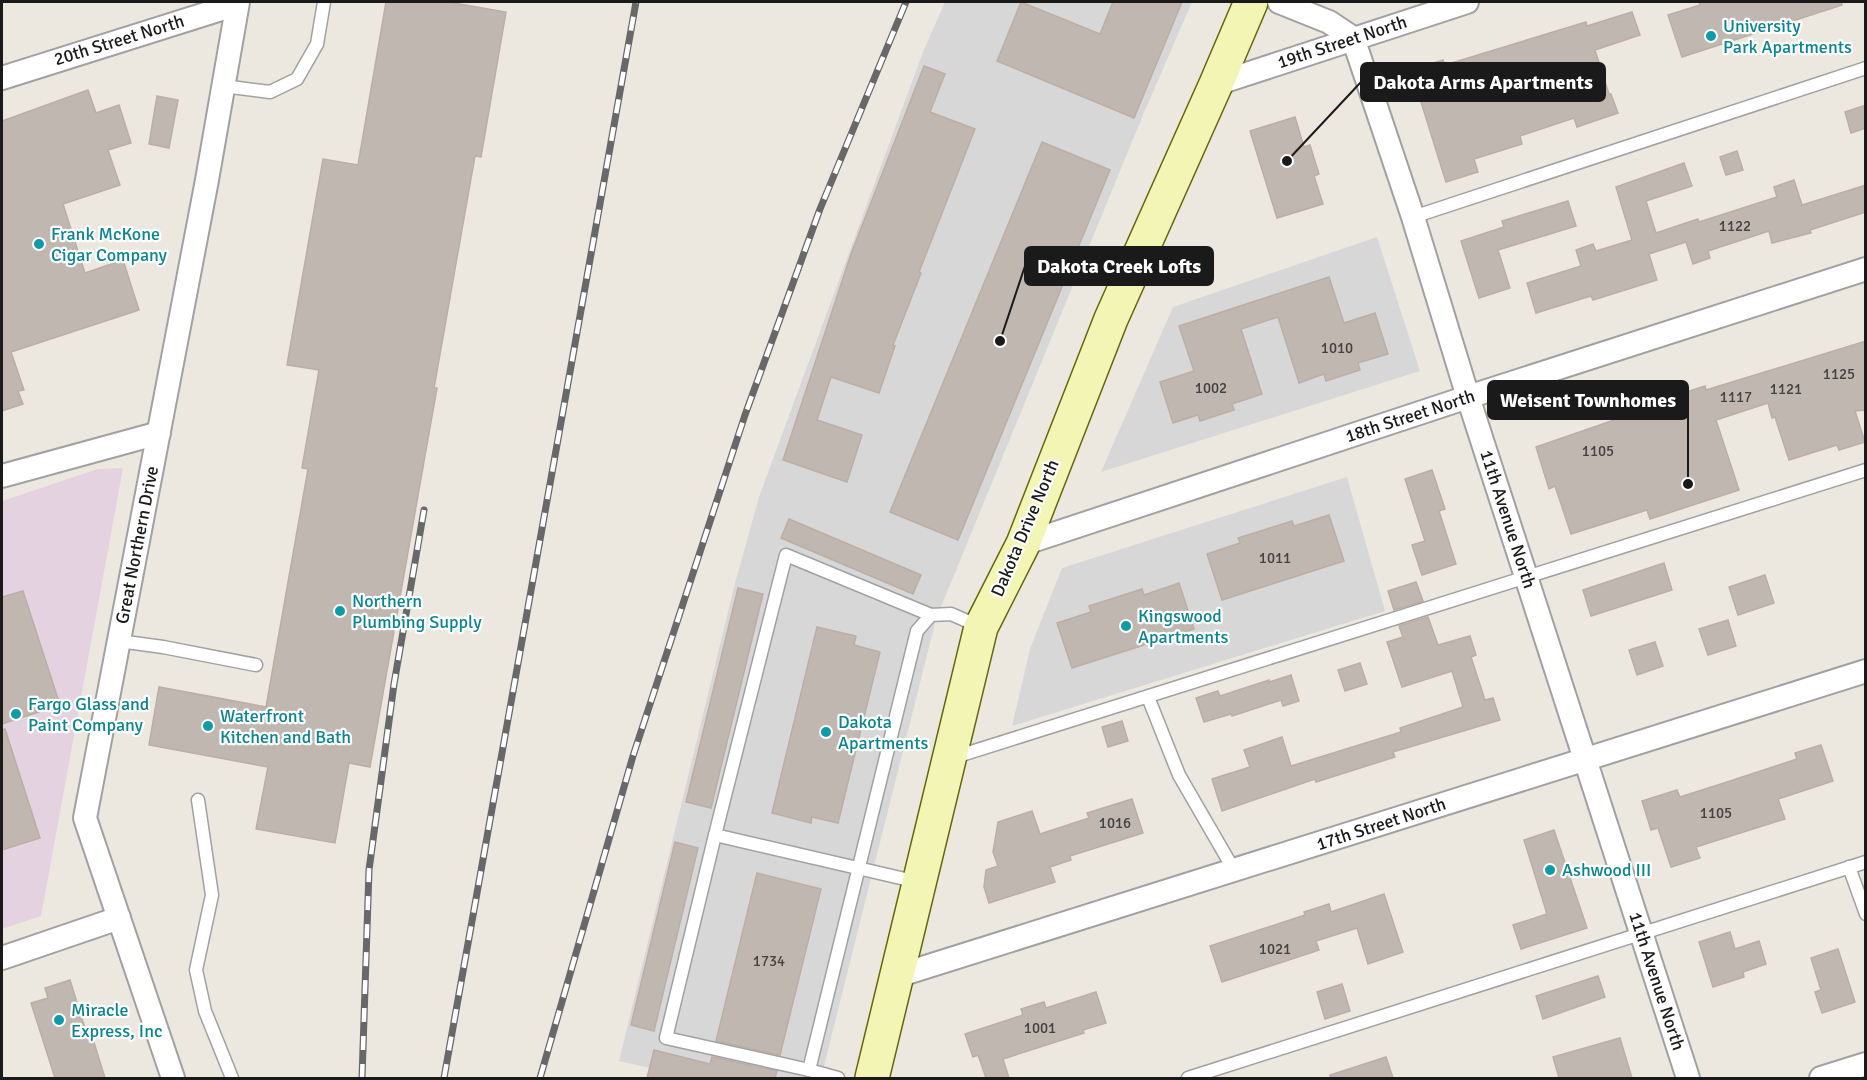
<svg xmlns="http://www.w3.org/2000/svg" width="1867" height="1080" font-family="Signika,sans-serif">
<style>
.residential{fill:#d8d7d7}
.industrial{fill:#e5d2e1}
.building{fill:#c0b7b0;stroke:#bcaea3;stroke-width:1.5}
.lines{fill:none;stroke-linecap:round;stroke-linejoin:round}
.lane-casing{stroke:#a1a1a1;stroke-width:15}
.street-casing{stroke:#a1a1a1;stroke-width:26}
.secondary-casing{stroke:#60690a;stroke-width:36}
.lane{stroke:#fff;stroke-width:12}
.street{stroke:#fff;stroke-width:22}
.secondary{stroke:#f3f5b4;stroke-width:33}
.rail-casing{stroke:#686868;stroke-width:7}
.rail{stroke:#fff;stroke-width:4.5;stroke-dasharray:14;stroke-linecap:butt}
.culture-dot{fill:#0f9aa8;stroke:#fff;stroke-width:2}
.labels{text-anchor:middle;stroke-width:4.5;stroke-linejoin:round;paint-order:stroke}
.number-label{font-size:15px;fill:#444140}
.culture-label{font-size:18px;fill:#0d838f;stroke:#fff;text-anchor:start}
.street-label{font-size:18px;fill:#1a1a1a;stroke:#fff}
.leader{fill:none;stroke:#1a1a1a;stroke-width:2}
.callout-dot{fill:#1a1a1a;stroke:#fff;stroke-width:2}
.callout{fill:#1a1a1a;stroke:#1a1a1a;stroke-width:2}
.callout-label{font-size:20px;text-anchor:middle;font-weight:bold;fill:#fff}
</style>
<rect width="100%" height="100%" fill="#ece8e0"/>
<g class="residential">
<polygon points="945,2 1192,2 1143,115 936,619 821,1078 695,1078 619,1061 734,587 759,497 923,52"/>
<polygon points="1377,237 1420,371 1101,472 1173,307"/>
<polygon points="1347,477 1385,611 1012,726 1030,649 1062,568"/>
</g>
<polygon class="industrial" points="123,468 41,916 2,929 2,501 98,469"/>
<g class="building">
<polygon points="386,2 448,2 506,12 481,157 475,156 434,388 437,388 370,767 349,763 335,843 256,829 268,767 149,745 159,687 266,707 308,469 302,468 319,370 287,365 323,159 358,165"/>
<polygon points="1021,2 1100,34 1113,2 1182,2 1134,118 997,61"/>
<polygon points="1699,2 1841,2 1842,5 1682,57 1668,15 1700,5"/>
<polygon points="1632,12 1640,35 1595,50 1609,94 1611,94 1618,113 1577,127 1574,118 1520,136 1522,144 1474,159 1478,172 1446,182 1411,70 1443,60 1445,65 1586,22 1587,26"/>
<polygon points="924,66 945,74 930,112 975,129 919,272 921,273 893,345 895,346 879,393 831,377 817,420 862,435 847,482 783,460 851,254"/>
<polygon points="88,90 96,113 119,105 131,143 108,150 120,185 63,204 85,273 123,260 139,310 11,352 24,390 18,391 23,404 2,411 2,121"/>
<polygon points="157,96 178,100 169,148 149,144"/>
<polygon points="1866,105 1866,128 1851,133 1845,112"/>
<polygon points="1295,117 1304,147 1310,145 1319,174 1314,176 1323,204 1277,218 1250,131"/>
<polygon points="1042,142 1110,170 958,540 890,512"/>
<polygon points="1737,151 1743,170 1726,175 1720,157"/>
<polygon points="1684,163 1692,186 1646,201 1656,233 1698,219 1699,222 1777,197 1774,187 1794,180 1802,205 1866,185 1866,212 1810,230 1811,233 1772,243 1769,231 1708,251 1710,258 1693,264 1686,242 1649,254 1657,280 1593,300 1591,296 1536,313 1527,283 1581,266 1576,250 1593,244 1596,251 1632,240 1616,187"/>
<polygon points="1568,201 1576,226 1498,250 1510,288 1479,298 1461,241 1504,227 1502,221"/>
<polygon points="1329,277 1344,323 1375,313 1388,354 1358,363 1360,370 1326,381 1324,374 1299,383 1278,317 1241,329 1262,394 1232,404 1234,410 1200,421 1198,415 1173,423 1160,382 1194,371 1179,326"/>
<polygon points="1866,341 1866,410 1855,411 1865,442 1839,450 1837,445 1789,460 1775,417 1772,418 1768,403 1716,420 1739,490 1650,519 1647,510 1571,534 1555,486 1549,489 1536,447 1617,419 1616,415 1705,386 1706,390"/>
<polygon points="1432,470 1445,509 1439,511 1456,564 1422,575 1412,545 1425,541 1405,479"/>
<polygon points="1329,515 1344,561 1222,600 1207,554 1240,543 1238,538 1292,521 1294,526"/>
<polygon points="789,519 921,575 913,594 781,538"/>
<polygon points="1664,563 1672,590 1591,616 1583,590"/>
<polygon points="1765,575 1774,603 1738,615 1729,587"/>
<polygon points="1416,582 1423,601 1394,610 1388,591"/>
<polygon points="1179,583 1194,629 1072,668 1057,623 1091,612 1089,606 1142,589 1144,595"/>
<polygon points="738,588 763,594 711,808 686,802"/>
<polygon points="23,591 60,705 2,724 2,597"/>
<polygon points="1428,617 1438,645 1470,636 1476,655 1471,657 1485,700 1493,698 1500,720 1393,752 1395,757 1316,782 1315,779 1222,811 1212,779 1250,767 1244,750 1282,737 1291,766 1401,732 1400,728 1463,707 1452,671 1402,687 1387,642 1403,637 1399,626"/>
<polygon points="1728,620 1736,646 1708,655 1699,629"/>
<polygon points="817,627 856,636 854,645 880,652 838,823 812,817 811,823 772,813"/>
<polygon points="1655,642 1663,666 1637,675 1629,650"/>
<polygon points="1360,663 1367,684 1345,691 1338,670"/>
<polygon points="1291,675 1299,701 1283,706 1281,700 1232,716 1231,714 1204,722 1196,698 1218,691 1220,696 1269,680 1269,682"/>
<polygon points="1122,721 1128,741 1108,747 1102,727"/>
<polygon points="5,729 40,838 2,850 2,730"/>
<polygon points="1821,745 1833,781 1778,799 1785,819 1696,847 1700,858 1671,867 1658,828 1651,830 1642,801 1677,790 1680,797 1724,783 1797,759 1795,753"/>
<polygon points="1132,799 1143,833 1070,856 1071,860 1050,867 1055,882 989,903 984,887 986,870 998,866 993,852 998,822 1032,811 1040,834 1089,818 1087,813"/>
<polygon points="1554,830 1587,928 1521,949 1513,925 1547,914 1524,840"/>
<polygon points="675,842 698,848 654,1031 631,1025"/>
<polygon points="757,873 821,889 780,1055 716,1041"/>
<polygon points="1384,894 1403,952 1368,964 1357,928 1316,941 1319,950 1222,982 1210,946 1305,915 1304,912 1329,904 1331,912"/>
<polygon points="1730,932 1735,949 1759,941 1766,964 1743,972 1744,977 1713,987 1699,942"/>
<polygon points="1838,949 1855,1002 1822,1013 1815,992 1821,990 1811,958"/>
<polygon points="1598,976 1605,997 1543,1019 1536,996"/>
<polygon points="70,980 88,1038 92,1036 105,1078 55,1078 31,1003 48,998 45,988"/>
<polygon points="1342,984 1350,1011 1325,1019 1317,992"/>
<polygon points="1096,992 1106,1023 1083,1030 1084,1033 1003,1059 1009,1078 986,1078 978,1055 973,1057 965,1034 1023,1015 1021,1009 1044,1002 1046,1008"/>
<polygon points="1620,1038 1632,1078 1559,1078 1553,1057"/>
<polygon points="654,1050 710,1064 712,1057 777,1071 775,1078 647,1078"/>
<polygon points="1386,1057 1393,1078 1330,1078 1330,1075"/>
</g>
<g class="lines">
<defs>
<g id="lane">
<polyline points="223,86 270,92 297,79 317,44 324,2"/>
<polyline points="1413,217 1866,68"/>
<polyline points="119,641 163,647 256,665"/>
<polyline points="1148,697 1179,775 1234,870"/>
<polyline points="952,758 1866,470"/>
<polyline points="198,800 212,895 196,970 205,1011 232,1078"/>
<polyline points="715,835 918,882"/>
<polyline points="1849,867 1866,914"/>
<polyline points="809,1070 666,1038 715,835 786,555 931,615"/>
<polyline points="838,1078 809,1070 917,631 931,615 951,614 981,627"/>
<polyline points="1188,1078 1866,862"/>
</g>
<g id="street">
<polyline points="1279,2 1329,22 1353,38 1413,217 1468,397 1688,1078"/>
<polyline points="2,78 237,4"/>
<polyline points="1216,84 1467,2"/>
<polyline points="2,476 159,433"/>
<polyline points="1023,544 1468,397 1866,269"/>
<polyline points="2,958 119,918"/>
<polyline points="897,976 1866,671"/>
<polyline points="173,1078 85,818 207,180 238,2"/>
<polyline points="1821,1078 1866,1064"/>
</g>
<polyline id="secondary" points="872,1078 981,627 1023,544 1111,319 1216,84 1251,2"/>
</defs>
<use href="#lane" class="lane-casing"/>
<use href="#street" class="street-casing"/>
<use href="#secondary" class="secondary-casing"/>
<use href="#lane" class="lane"/>
<use href="#street" class="street"/>
<use href="#secondary" class="secondary"/>
<defs>
<g id="rail">
<polyline points="362,1078 369,870 394,684 424,510"/>
<polyline points="444,1078 636,2"/>
<polyline points="540,1078 633,756 745,415 820,209 906,2"/>
</g>
</defs>
<use href="#rail" class="rail-casing"/>
<use href="#rail" class="rail"/>
</g>
<g class="culture-dot">
<circle cx="1711" cy="36" r="6"/>
<circle cx="39" cy="244" r="6"/>
<circle cx="340" cy="611" r="6"/>
<circle cx="1126" cy="626" r="6"/>
<circle cx="16" cy="714" r="6"/>
<circle cx="208" cy="726" r="6"/>
<circle cx="826" cy="732" r="6"/>
<circle cx="1550" cy="870" r="6"/>
<circle cx="59" cy="1020" r="6"/>
</g>
<g class="labels">
<g class="number-label">
<text x="1735" y="231">1122</text>
<text x="1337" y="353">1010</text>
<text x="1839" y="379">1125</text>
<text x="1211" y="393">1002</text>
<text x="1786" y="394">1121</text>
<text x="1736" y="402">1117</text>
<text x="1598" y="456">1105</text>
<text x="1275" y="563">1011</text>
<text x="1716" y="818">1105</text>
<text x="1115" y="828">1016</text>
<text x="1275" y="954">1021</text>
<text x="769" y="966">1734</text>
<text x="1040" y="1033">1001</text>
</g>
<g class="culture-label">
<text x="1723" y="32">University<tspan x="1723" dy="21">Park Apartments</tspan></text>
<text x="51" y="240">Frank McKone<tspan x="51" dy="21">Cigar Company</tspan></text>
<text x="352" y="607">Northern<tspan x="352" dy="21">Plumbing Supply</tspan></text>
<text x="1138" y="622">Kingswood<tspan x="1138" dy="21">Apartments</tspan></text>
<text x="28" y="710">Fargo Glass and<tspan x="28" dy="21">Paint Company</tspan></text>
<text x="220" y="722">Waterfront<tspan x="220" dy="21">Kitchen and Bath</tspan></text>
<text x="838" y="728">Dakota<tspan x="838" dy="21">Apartments</tspan></text>
<text x="1562" y="876">Ashwood III</text>
<text x="71" y="1016">Miracle<tspan x="71" dy="21">Express, Inc</tspan></text>
</g>
<g class="street-label">
<text transform="translate(119 40) rotate(-17)" y="6">20th Street North</text>
<text transform="translate(1342 42) rotate(-18)" y="6">19th Street North</text>
<text transform="translate(1410 416) rotate(-18)" y="6">18th Street North</text>
<text transform="translate(1508 519) rotate(72)" y="6">11th Avenue North</text>
<text transform="translate(1025 528) rotate(-67)" y="6">Dakota Drive North</text>
<text transform="translate(137 545) rotate(-79)" y="6">Great Northern Drive</text>
<text transform="translate(1381 824) rotate(-18)" y="6">17th Street North</text>
<text transform="translate(1657 981) rotate(72)" y="6">11th Avenue North</text>
</g>
</g>
<path class="leader" d="M1287 161L1361 82M1000 341L1025 266M1688 484L1688 400"/>
<g class="callout-dot">
<circle cx="1287" cy="161" r="6"/>
<circle cx="1000" cy="341" r="6"/>
<circle cx="1688" cy="484" r="6"/>
</g>
<g class="callout">
<rect x="1361" y="63" width="244" height="38" rx="6"/>
<rect x="1025" y="247" width="188" height="38" rx="6"/>
<rect x="1488" y="381" width="200" height="38" rx="6"/>
</g>
<g class="callout-label">
<text x="1483" y="89">Dakota Arms Apartments</text>
<text x="1119" y="273">Dakota Creek Lofts</text>
<text x="1588" y="407">Weisent Townhomes</text>
</g>
<rect width="1867" height="1080" fill="none" stroke="#1a1a1a" stroke-width="6"/>
</svg>
